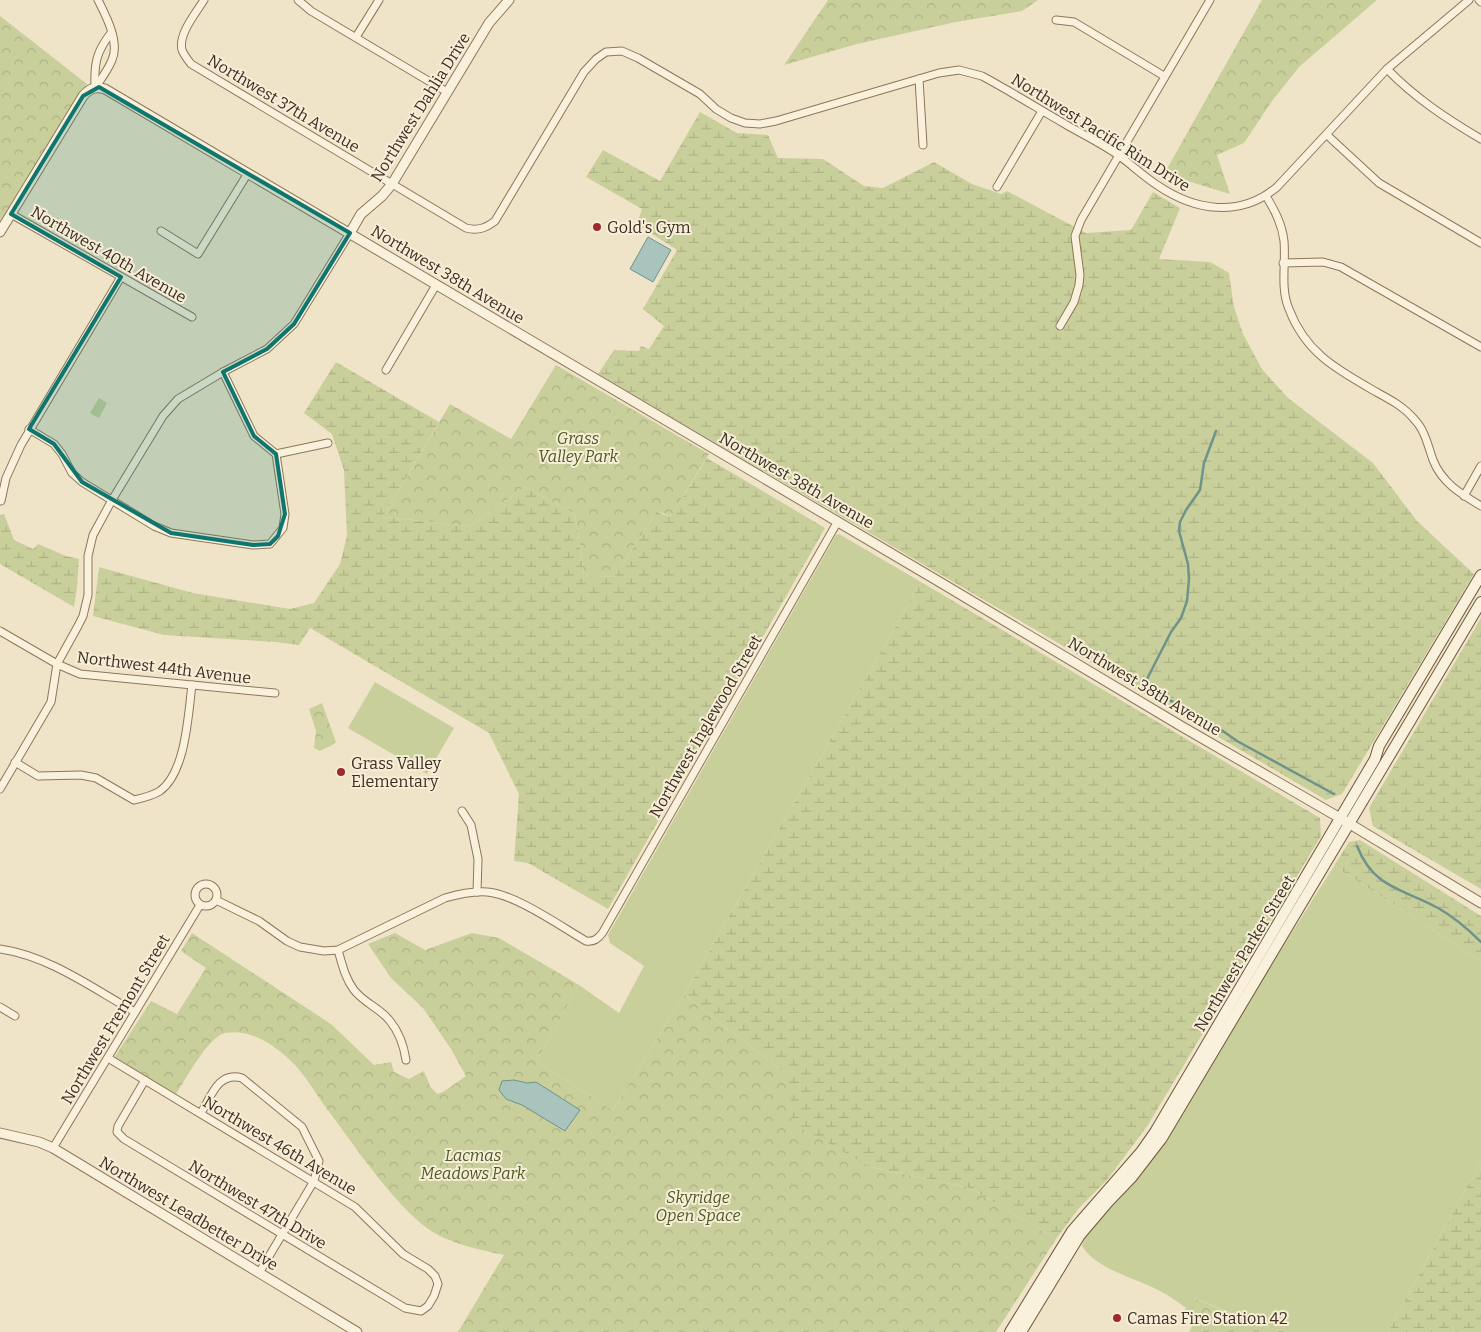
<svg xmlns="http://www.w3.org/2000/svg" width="1481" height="1332" font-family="Bitter,serif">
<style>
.grass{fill:#c9cf9b}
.forest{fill:url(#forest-crowns)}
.wetland{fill:url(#wetland-marsh)}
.water{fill:#a9c4bc;stroke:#6f938a}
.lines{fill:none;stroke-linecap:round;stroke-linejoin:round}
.stream{stroke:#6f938a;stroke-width:2.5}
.minor-casing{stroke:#8d765c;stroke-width:9}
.tertiary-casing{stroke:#8d765c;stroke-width:11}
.secondary-casing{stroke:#6f573f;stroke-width:12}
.minor{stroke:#faf1dc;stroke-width:7}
.tertiary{stroke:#faf1dc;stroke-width:9}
.secondary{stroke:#faf1dc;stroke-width:10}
.marked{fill:#0f766e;fill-opacity:0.2;stroke:#0f766e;stroke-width:4;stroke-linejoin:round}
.poi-dot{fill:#9e2a2b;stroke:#f7eed8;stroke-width:2}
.labels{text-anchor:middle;stroke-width:4;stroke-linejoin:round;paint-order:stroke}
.street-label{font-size:16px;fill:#3d2e20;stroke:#f7eed8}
.poi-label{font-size:16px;fill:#3d2e20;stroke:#f7eed8;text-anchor:start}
.park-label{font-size:16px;font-style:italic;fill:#4d5a26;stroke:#f7eed8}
</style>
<defs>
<pattern id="forest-crowns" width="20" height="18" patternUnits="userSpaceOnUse" patternTransform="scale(1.25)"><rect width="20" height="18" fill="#c9cf9b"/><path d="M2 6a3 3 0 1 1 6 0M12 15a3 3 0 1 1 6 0" fill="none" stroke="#aeb285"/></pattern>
<pattern id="wetland-marsh" width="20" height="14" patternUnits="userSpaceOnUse" patternTransform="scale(1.25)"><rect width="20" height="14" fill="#c9cf9b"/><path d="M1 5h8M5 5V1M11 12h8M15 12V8" fill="none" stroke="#aeb285"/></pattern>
</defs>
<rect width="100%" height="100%" fill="#f0e4c8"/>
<g class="grass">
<polygon points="99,398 107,403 99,418 90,413"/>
<polygon points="839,534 921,582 684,995 613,1110 536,1062 579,985 619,1013 644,966 610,943 608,935 836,535"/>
<polygon points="375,682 454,728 427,774 348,728"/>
<path d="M1334 866 1481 961V1161L1388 1332H1287L1266 1327 1194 1298 1186 1308C1176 1301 1167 1294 1156 1289 1134 1278 1095 1268 1082 1246L1083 1241 1108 1208 1258 986Z"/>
</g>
<g class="forest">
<polygon points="828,0 1038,0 1022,11 956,22 857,44 784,65"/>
<polygon points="1262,0 1377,0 1299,67 1272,101 1244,143 1217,155 1230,194 1164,174"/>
<polygon points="0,16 87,84 0,222"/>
<polygon points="556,365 709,454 671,516 657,511 614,577 584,575 575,514 525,487 470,526 383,517 450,404 511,439"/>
<polygon points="322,703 336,742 334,744 320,751 314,748 316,731 309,709"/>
<path d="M192 933 331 1024 374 1065 391 1062 394 1072 409 1079 424 1071 430 1086 437 1094 443 1092 466 1076 451 1049 423 1008 391 978 368 944 395 933 425 950 472 933 499 938 579 985 536 1062 613 1110 684 995 789 1076 871 1167 970 1188 1056 1239 996 1332H458L504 1255C473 1248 440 1242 417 1220 383 1189 352 1142 324 1105 315 1092 306 1077 295 1065 277 1047 252 1028 225 1033 208 1037 186 1079 176 1094L114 1058 151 1001 177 1014 206 968 181 951Z"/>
<polygon points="1193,1298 1266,1327 1287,1332 1189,1332 1194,1323 1181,1315"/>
</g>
<g class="wetland">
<polygon points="700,112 737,133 768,135 778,158 823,159 864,186 883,188 934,162 972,184 1001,194 1007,191 1086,233 1131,230 1153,192 1180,208 1159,259 1210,262 1229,273 1234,307 1243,334 1262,369 1288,398 1373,463 1417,521 1474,574 1342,794 1326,800 598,374 614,350 639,351 641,346 649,349 664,326 643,309 677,250 637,224 642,209 586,177 603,150 660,181"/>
<polygon points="336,362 439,422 383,517 470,526 525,487 575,514 584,575 614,577 657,511 662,514 671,516 707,458 825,528 608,909 528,863 514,861 519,794 489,733 310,628 299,645 276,642 164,635 93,616 99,567 193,593 290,609 314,603 340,564 347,536 344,470 332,434 304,413"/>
<polygon points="4,514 14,540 33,549 38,544 66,556 79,559 77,588 74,607 0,564 0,515"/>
<polygon points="921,582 1320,818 1321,836 1148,1125 1107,1180 1079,1208 1056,1239 970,1188 871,1167 792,1123 789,1076 684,995"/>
<polygon points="1481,618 1481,889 1373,826 1369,808"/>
<polygon points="1360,840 1481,916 1481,961 1334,866 1349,842"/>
<polygon points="1481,1161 1481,1332 1388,1332"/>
</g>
<g class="water">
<polygon points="648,237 671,250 653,282 630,269"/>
<polygon points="514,1080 527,1083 536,1082 580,1110 565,1131 522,1105 506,1099 499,1090 502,1081"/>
</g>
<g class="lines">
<g class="stream">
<polyline points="1184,707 1152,692 1147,683 1148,677 1171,632 1181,618 1187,601 1189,579 1188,564 1179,531 1180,522 1186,510 1200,490 1204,463 1216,431"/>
<polyline points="1192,711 1206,719 1237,741 1334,794"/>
<path d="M1357 846C1374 889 1402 888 1438 908 1454 917 1468 929 1481 942"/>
</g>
<defs>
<g id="minor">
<path d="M204 0C196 13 178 34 182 50 184 55 188 60 191 64L466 228C478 231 486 228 495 221L584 72 596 59 606 52 622 51 638 58 700 94 716 109 731 118 745 123 760 124 776 121 939 73 959 70 982 76C1010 91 1037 108 1065 124 1082 134 1101 143 1118 155 1131 164 1143 176 1157 185 1195 211 1240 218 1277 187L1387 69 1469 0"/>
<polyline points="298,0 311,11 447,92"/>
<polyline points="1479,0 1481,2"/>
<polyline points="1056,20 1074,22 1164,76"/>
<polyline points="356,37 379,0"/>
<path d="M1387 69C1415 98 1447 119 1481 139"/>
<polyline points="919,79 923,145"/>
<path d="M95 88C101 79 108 70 112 60 120 42 106 16 98 0"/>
<path d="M95 88C94 64 96 52 111 33"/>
<polyline points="1327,135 1379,183 1481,243"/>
<polyline points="997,187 1042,111"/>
<path d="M1266 196C1275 211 1282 224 1284 241 1286 264 1280 288 1289 309 1306 354 1338 370 1378 393 1391 400 1404 407 1414 419 1425 430 1428 446 1433 460 1442 483 1461 494 1481 506"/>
<polyline points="11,214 192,317"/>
<polyline points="161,231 198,254 248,173"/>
<polyline points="1283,263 1323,262 1341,267 1481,347"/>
<polyline points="1060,326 1074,302 1079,285 1080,275 1075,236 1081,220 1210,0"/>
<polyline points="386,370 436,285"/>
<polyline points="29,429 54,444 62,454 72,473 82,482 154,526 171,533 253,545 270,544 283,528 285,514 276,454 254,436 223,372"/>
<polyline points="276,454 328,443"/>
<polyline points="1464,496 1481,466"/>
<polyline points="1,501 6,478 21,445 121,277"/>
<polyline points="0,631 57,664 80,674 275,693"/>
<path d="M15 762 38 776 81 775 96 778 134 800C143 798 152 796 160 791 186 772 188 715 192 685"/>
<polyline points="0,789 51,702 57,664 78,626 83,616 88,595 88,556 93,535 112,500 163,416 178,399 223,372 267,349 294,324 350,233"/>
<polyline points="462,811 471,825 478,859 477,892"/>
<circle cx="206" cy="895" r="11"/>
<path d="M216 900 259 921 287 941 300 947 324 951 338 950 445 898C459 894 473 891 487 892 515 894 560 926 586 941 594 942 598 939 603 932L838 521"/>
<path d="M0 949C49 956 92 988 135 1012"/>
<path d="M338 950C342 964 345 978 354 990 364 1003 380 1008 390 1021 399 1032 404 1047 406 1060"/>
<polyline points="0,1007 15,1016"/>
<polyline points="108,1058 355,1207 403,1254 428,1269 435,1276 438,1284 434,1296 428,1306 421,1311 405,1308 124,1139 117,1132 118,1126 145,1080"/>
<path d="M201 1113C211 1097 218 1071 242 1078L302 1127 319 1161 314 1181 259 1273"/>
<polyline points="53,1148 200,905"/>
</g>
<g id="tertiary">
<path d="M0 232 83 96C90 88 96 86 105 89L938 581 1181 726 1340 818 1481 903"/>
<polyline points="350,233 361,214 382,196 392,184 489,23 509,0"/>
<polyline points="0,1133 39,1142 53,1148 357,1332"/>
</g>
<g id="secondary">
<polyline points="1010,1332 1072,1231 1141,1152 1155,1132 1375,759 1379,746 1481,575"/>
<polyline points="1021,1332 1080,1235 1108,1202 1132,1177 1162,1138 1481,602"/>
</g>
</defs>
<use href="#minor" class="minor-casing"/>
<use href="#tertiary" class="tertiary-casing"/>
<use href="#secondary" class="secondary-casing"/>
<use href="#minor" class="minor"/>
<use href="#tertiary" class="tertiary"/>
<use href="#secondary" class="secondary"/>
</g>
<path class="marked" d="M99 87 350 233 294 324 267 349 223 372 254 436 276 454 285 514 278 536 270 544 253 545 171 533 82 482 54 444 29 429 121 277 11 214 83 96Z"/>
<g class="poi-dot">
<circle cx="597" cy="227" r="5"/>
<circle cx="341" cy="772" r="5"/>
<circle cx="1117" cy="1318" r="5"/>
</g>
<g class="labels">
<g class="street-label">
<text transform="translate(284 103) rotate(31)" y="6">Northwest 37th Avenue</text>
<text transform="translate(420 107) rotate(-58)" y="6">Northwest Dahlia Drive</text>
<text transform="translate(1101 132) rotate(32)" y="6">Northwest Pacific Rim Drive</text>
<text transform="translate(109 254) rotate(30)" y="6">Northwest 40th Avenue</text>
<text transform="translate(448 274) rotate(31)" y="6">Northwest 38th Avenue</text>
<text transform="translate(797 480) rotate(30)" y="6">Northwest 38th Avenue</text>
<text transform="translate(164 667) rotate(7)" y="6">Northwest 44th Avenue</text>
<text transform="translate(1145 686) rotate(31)" y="6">Northwest 38th Avenue</text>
<text transform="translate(705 726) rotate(-60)" y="6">Northwest Inglewood Street</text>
<text transform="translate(1244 953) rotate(-59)" y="6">Northwest Parker Street</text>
<text transform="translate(115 1019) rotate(-59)" y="6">Northwest Fremont Street</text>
<text transform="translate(280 1145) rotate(31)" y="6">Northwest 46th Avenue</text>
<text transform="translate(258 1204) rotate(31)" y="6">Northwest 47th Drive</text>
<text transform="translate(189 1213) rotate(31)" y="6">Northwest Leadbetter Drive</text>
</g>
<g class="poi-label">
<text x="607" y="233">Gold's Gym</text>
<text x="351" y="769">Grass Valley<tspan x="351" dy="18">Elementary</tspan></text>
<text x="1127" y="1324">Camas Fire Station 42</text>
</g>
<g class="park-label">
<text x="578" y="444">Grass<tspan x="578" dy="18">Valley Park</tspan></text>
<text x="473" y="1161">Lacmas<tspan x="473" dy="18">Meadows Park</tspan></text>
<text x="698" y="1203">Skyridge<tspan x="698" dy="18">Open Space</tspan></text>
</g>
</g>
</svg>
